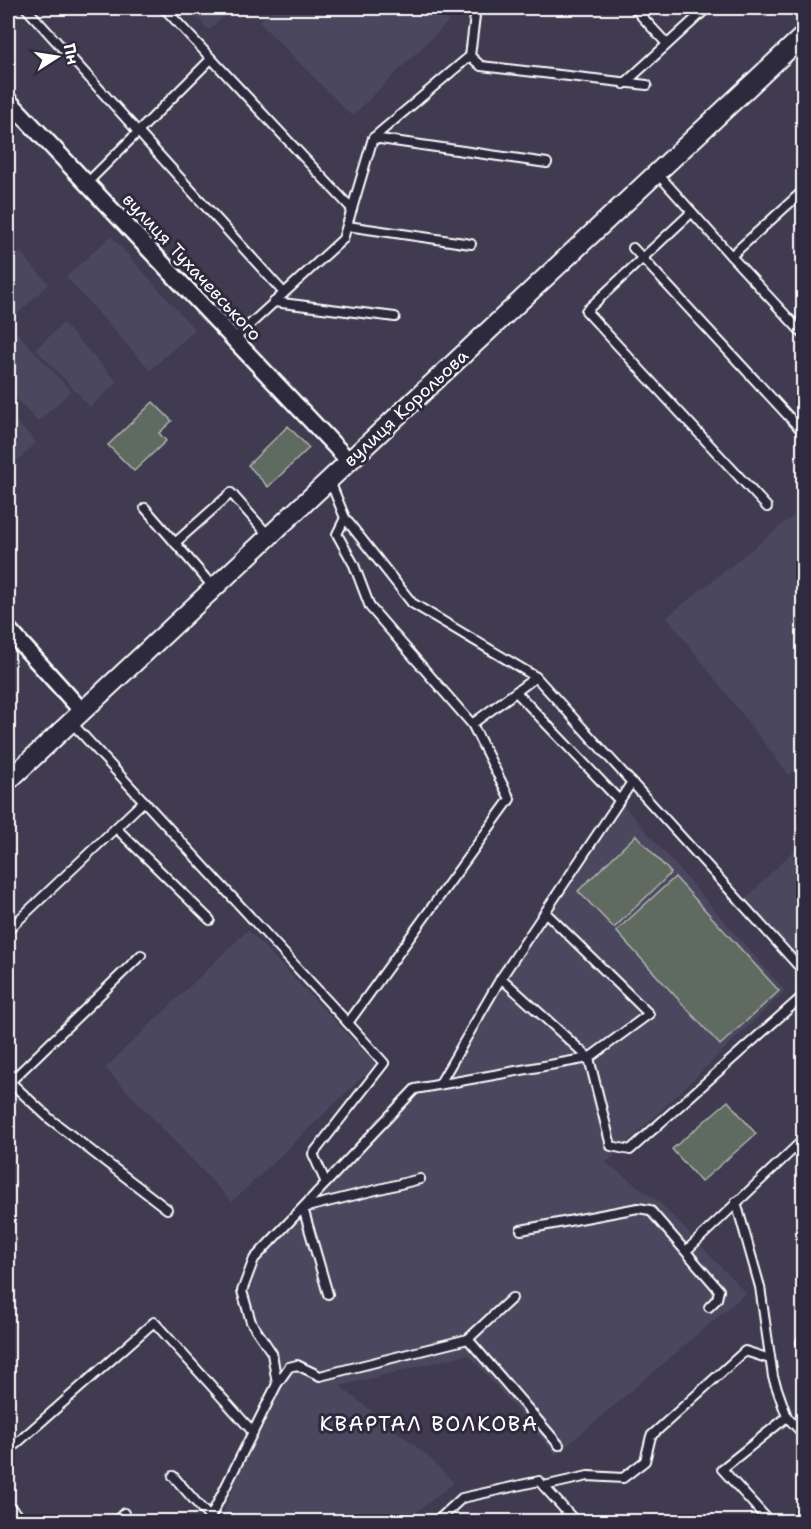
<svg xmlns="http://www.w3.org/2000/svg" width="811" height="1529" font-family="'Shantell Sans',sans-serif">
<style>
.built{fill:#4b475e}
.green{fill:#5f6b60;stroke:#afb5b0;stroke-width:1.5}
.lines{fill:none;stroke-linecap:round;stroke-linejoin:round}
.service-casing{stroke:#fff;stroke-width:12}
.minor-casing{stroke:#fff;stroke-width:20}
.tertiary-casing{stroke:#fff;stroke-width:22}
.service{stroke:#2f2a3d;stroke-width:8}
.minor{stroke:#2f2a3d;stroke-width:15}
.tertiary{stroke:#2f2a3d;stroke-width:18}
.labels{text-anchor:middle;stroke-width:6;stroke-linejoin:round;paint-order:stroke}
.street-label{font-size:18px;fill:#fff;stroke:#2f2a3d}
.quarter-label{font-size:21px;letter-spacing:1.5px;fill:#fff;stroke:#2f2a3d}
</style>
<rect width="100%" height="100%" fill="#403b50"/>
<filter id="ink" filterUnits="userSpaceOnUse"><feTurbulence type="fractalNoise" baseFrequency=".0167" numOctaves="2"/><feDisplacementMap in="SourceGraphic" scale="12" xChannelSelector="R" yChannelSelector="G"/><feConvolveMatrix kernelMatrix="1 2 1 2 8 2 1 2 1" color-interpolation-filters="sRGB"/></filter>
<g filter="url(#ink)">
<g class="built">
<polygon points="187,8 233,8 209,30"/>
<polygon points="274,8 436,8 449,21 352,116 259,22"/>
<polygon points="111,236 195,330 150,370 66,277"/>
<polygon points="20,252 49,284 8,323 71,391 38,422 15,397 8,403 8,264"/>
<polygon points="63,323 117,382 90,407 36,349"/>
<polygon points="16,421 36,443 8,470 8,429"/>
<polygon points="803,508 803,761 789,775 667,617"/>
<polygon points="619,800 785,991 606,1163 659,1202 746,1293 556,1455 468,1354 340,1386 428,1456 454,1483 405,1521 219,1522 277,1384 272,1353 251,1322 242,1291 254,1259 415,1089 439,1085 501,978"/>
<polygon points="803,841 803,972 741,903"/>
<polygon points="248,930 376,1064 232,1202 105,1068"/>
</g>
<g class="green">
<polygon points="153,402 172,421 159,433 166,441 134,471 108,445"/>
<polygon points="288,426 309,448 268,487 248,465"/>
<polygon points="636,835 671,873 614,928 578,891"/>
<polygon points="675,877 779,991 720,1045 616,931"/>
<polygon points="728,1101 756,1134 701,1182 672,1149"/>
</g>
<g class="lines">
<defs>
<g id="service">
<polyline points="26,8 284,293"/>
<polyline points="164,8 352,209"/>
<polyline points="634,8 667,44"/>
<polyline points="470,56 481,66 647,85"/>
<polyline points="624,84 707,8"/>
<polyline points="373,138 547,163"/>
<polyline points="658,174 731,256"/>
<polyline points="86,184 211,59"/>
<polyline points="804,190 731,256 804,335"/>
<polyline points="692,212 586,311 767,507"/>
<polyline points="347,226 471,244"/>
<polyline points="633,248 804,433"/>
<polyline points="274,302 395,317"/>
<polyline points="233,340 343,239 373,138 470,56 476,8"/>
<polyline points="330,481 345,518 412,603 536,677 804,972"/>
<polyline points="145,508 214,588"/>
<polyline points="175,543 231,493 269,536"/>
<polyline points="516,692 619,800"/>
<polyline points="71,722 348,1023 510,799 472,724 370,607 354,565 337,534 345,518"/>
<polyline points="472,724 536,677"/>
<polyline points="116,828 210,920"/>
<polyline points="545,912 649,1014 589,1058 501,978 632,782"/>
<polyline points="8,930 144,801"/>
<polyline points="8,1080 50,1119 167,1209"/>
<polyline points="10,1082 141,955"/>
<polyline points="439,1085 501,978"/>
<polyline points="326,1183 313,1154 384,1063 348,1023"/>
<polyline points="736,1202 760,1287 773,1377 787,1417 804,1435"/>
<polyline points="521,1230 638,1208 650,1210 719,1290 717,1299 709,1307"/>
<polyline points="686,1251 804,1139"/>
<polyline points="328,1294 303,1208 420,1179"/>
<polyline points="468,1339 559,1445"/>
<polyline points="801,1342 804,1342"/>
<polyline points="277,1384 289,1367 297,1365 320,1376 468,1339 512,1298"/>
<polyline points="8,1451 154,1322 253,1432"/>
<polyline points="173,1476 210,1518"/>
<polyline points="544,1486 588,1476 623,1478 645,1461 651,1436 745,1351 770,1359"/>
<polyline points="8,1505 19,1517"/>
<polyline points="115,1522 124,1513"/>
<polyline points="208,1522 277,1384 272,1353 251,1322 242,1291 254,1259 415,1089 589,1058 611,1146 630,1150 804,995"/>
<polyline points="436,1522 462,1498 539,1481 576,1522"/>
<polyline points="770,1522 722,1469 787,1417"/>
</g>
<g id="minor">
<polyline points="8,100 349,461"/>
<polyline points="8,629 82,711"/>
</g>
<polyline id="tertiary" points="8,781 804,35"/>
</defs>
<use href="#service" class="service-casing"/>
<use href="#minor" class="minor-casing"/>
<use href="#tertiary" class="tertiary-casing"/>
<use href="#service" class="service"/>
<use href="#minor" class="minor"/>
<use href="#tertiary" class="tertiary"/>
</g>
</g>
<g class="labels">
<g class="street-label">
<text transform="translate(192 267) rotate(47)" y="6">вулиця Тухачевського</text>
<text transform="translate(406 408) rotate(-43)" y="6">вулиця Корольова</text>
</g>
<g class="quarter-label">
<text x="429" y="1431">КВАРТАЛ ВОЛКОВА</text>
</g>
</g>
<rect width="811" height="1529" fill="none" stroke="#2f2a3d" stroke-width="30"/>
<rect x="15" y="15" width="781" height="1499" fill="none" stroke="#fff" stroke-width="2" filter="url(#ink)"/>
<g transform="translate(57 57) rotate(78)" stroke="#2f2a3d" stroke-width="4.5" paint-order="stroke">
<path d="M0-4.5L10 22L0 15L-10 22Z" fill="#ffffff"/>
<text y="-9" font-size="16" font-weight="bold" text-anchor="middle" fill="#ffffff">Пн</text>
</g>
</svg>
